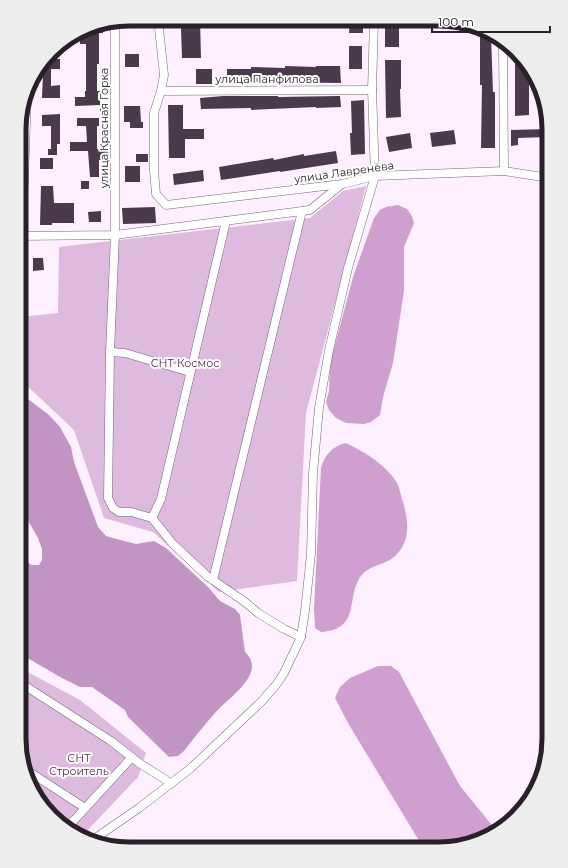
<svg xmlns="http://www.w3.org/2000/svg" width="568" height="868" font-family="Montserrat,sans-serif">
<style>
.green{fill:#debadf}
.forest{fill:#ce9fcf}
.water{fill:#c294c3}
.building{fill:#4b394c}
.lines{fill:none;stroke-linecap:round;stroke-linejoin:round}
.street-casing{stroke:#776378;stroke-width:9}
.street{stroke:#fff;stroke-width:8}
.labels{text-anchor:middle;stroke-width:4;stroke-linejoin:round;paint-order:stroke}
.street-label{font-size:11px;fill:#292029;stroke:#fff}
.park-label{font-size:11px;fill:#551e58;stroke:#fff}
.rim{fill:none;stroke:#292029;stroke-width:5}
</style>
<rect width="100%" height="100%" fill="#fef0fe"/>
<g class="green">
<polygon points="366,186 306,413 297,581 219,592 153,532 104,518 74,430 21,380 20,317 58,313 59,247 310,218 343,191"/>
<polygon points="19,665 22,669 80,700 146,753 138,777 83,835 62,826 27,781 19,739"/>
</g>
<g class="forest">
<polygon points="398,205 407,209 412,216 414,223 404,247 404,291 393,363 383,397 380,415 371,422 364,424 346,423 336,418 329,410 326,402 329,391 330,364 353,277 374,218 380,210 386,207"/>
<path d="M346 443C358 449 370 455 380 464 386 469 395 478 398 485 400 490 401 497 403 502 408 520 411 539 397 554 388 565 370 564 361 576 345 598 362 629 321 632L315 628 314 609 321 468C325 454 333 446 346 443Z"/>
<polygon points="378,666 391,666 399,672 460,786 495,829 481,841 439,849 424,849 348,723 335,698 340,687 350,678"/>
</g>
<path class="water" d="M20 393 49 415 60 427 71 447 74 462 98 527 106 536 113 538 136 544 154 541 166 548 208 587 220 601 235 609 240 615 245 652C268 673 228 698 215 713 204 725 194 738 184 751L178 756 169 757 128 717 125 710 92 687H80L60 677 19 653V558L32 565H39L42 560V549L38 538 19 505Z"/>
<g class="building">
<polygon points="189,19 200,19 201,58 182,58 181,28 189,28"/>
<polygon points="350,20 363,20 363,33 349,33"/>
<polygon points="98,24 103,24 103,33 99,33 99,64 97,64 97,91 100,91 100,105 75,106 75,97 85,97 85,91 86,91 86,44 80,44 80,33 92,33 92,26"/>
<rect x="385" y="28" width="14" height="19"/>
<polygon points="480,31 491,36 493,92 495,92 495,148 481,148 482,85 480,85"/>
<rect x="349" y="46" width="13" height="23"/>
<polygon points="515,53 529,72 529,115 515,116"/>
<rect x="125" y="54" width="14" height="13"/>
<polygon points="46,59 60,59 60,69 51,69 51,86 60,85 60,98 42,98 43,73 44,73 44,61"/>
<polygon points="385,60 401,60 401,89 400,89 401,117 386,118"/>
<polygon points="285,66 316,67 316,66 340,66 341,83 242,82 242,84 227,84 227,69 251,69 251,67 285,68"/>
<rect x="196" y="69" width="16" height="15"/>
<polygon points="223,96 278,96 278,97 340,96 341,107 316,108 316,107 251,110 251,108 201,109 200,98"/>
<polygon points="364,100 365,154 351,155 350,133 352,133 351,101"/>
<polygon points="168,105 183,105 183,129 204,129 204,139 185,139 185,158 169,158"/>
<polygon points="124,106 140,106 141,122 143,122 143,128 130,128 130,122 124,122"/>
<rect x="100" y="108" width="8" height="6"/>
<polygon points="60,114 60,144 57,144 57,155 48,155 48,149 51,149 51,126 42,126 42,115"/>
<polygon points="77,118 99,118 99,126 97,126 97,149 108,149 108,160 99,160 99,177 90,177 88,151 70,151 70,142 87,142 86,126 77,126"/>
<polygon points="547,129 547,137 518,138 518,145 511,146 511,130"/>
<polygon points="454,130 456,144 432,147 430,133"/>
<polygon points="410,133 412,148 389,152 386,137"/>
<polygon points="336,151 338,163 280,172 280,171 221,180 219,167 273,158 274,160 304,154 304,156"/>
<rect x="136" y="154" width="12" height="8"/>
<rect x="40" y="158" width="13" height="11"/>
<rect x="125" y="166" width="15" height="16"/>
<polygon points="203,170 204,181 174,185 173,174"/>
<rect x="81" y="181" width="8" height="8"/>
<polygon points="41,186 53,186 54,203 74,203 74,223 52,223 52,225 40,225"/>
<polygon points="155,207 156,223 123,224 122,208"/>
<polygon points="101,211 101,222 89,222 88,212"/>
<polygon points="33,258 43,258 44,270 33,271"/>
</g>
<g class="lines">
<defs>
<g id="street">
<polyline points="158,19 164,75 161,91 154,113 154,171 156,194 166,205 342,184 375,176 504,171 549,178"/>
<polyline points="115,21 115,235 110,352 108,498 113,508 119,512 131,512 152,518 172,543 207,576 245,602 258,613 284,629 301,637"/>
<polyline points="503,41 504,171"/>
<polyline points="161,91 372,90"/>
<polyline points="20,236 115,235 310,210 342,184"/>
<polyline points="22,236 27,94"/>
<polyline points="110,352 125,353 190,372"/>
<polyline points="152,518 161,499 226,221"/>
<polyline points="213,580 302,211"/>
<polyline points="19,682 111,741 139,763 163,778 171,784"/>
<polyline points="25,769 85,808"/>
<polyline points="67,828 132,757"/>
<polyline points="94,839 139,808 191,768 261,702 276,685 284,673 301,637 305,611 311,554 313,473 319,408 329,350 348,268 375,176 372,90 374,20"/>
</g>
</defs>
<use href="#street" class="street-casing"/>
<use href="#street" class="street"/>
</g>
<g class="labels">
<g class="street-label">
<text x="267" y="83">улица Панфилова</text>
<text transform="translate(104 128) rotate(-90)" y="4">улица Красная Горка</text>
<text transform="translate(344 172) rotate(-8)" y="4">улица Лавренёва</text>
</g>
<g class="park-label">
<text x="185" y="367">СНТ Космос</text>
<text x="79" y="762">СНТ<tspan x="79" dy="13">Строитель</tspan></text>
</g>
</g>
<path d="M0 0H568V868H0ZM129 26H439A103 103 0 0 1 542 129V739A103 103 0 0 1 439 842H129A103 103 0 0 1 26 739V129A103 103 0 0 1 129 26Z" fill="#eeedee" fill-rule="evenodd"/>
<path class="rim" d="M129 26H439A103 103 0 0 1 542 129V739A103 103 0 0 1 439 842H129A103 103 0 0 1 26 739V129A103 103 0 0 1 129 26Z"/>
<path d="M432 26v6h118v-6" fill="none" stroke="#292029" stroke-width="2"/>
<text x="438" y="26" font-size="12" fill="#292029" stroke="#ffffff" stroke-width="3" paint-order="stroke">100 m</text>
</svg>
